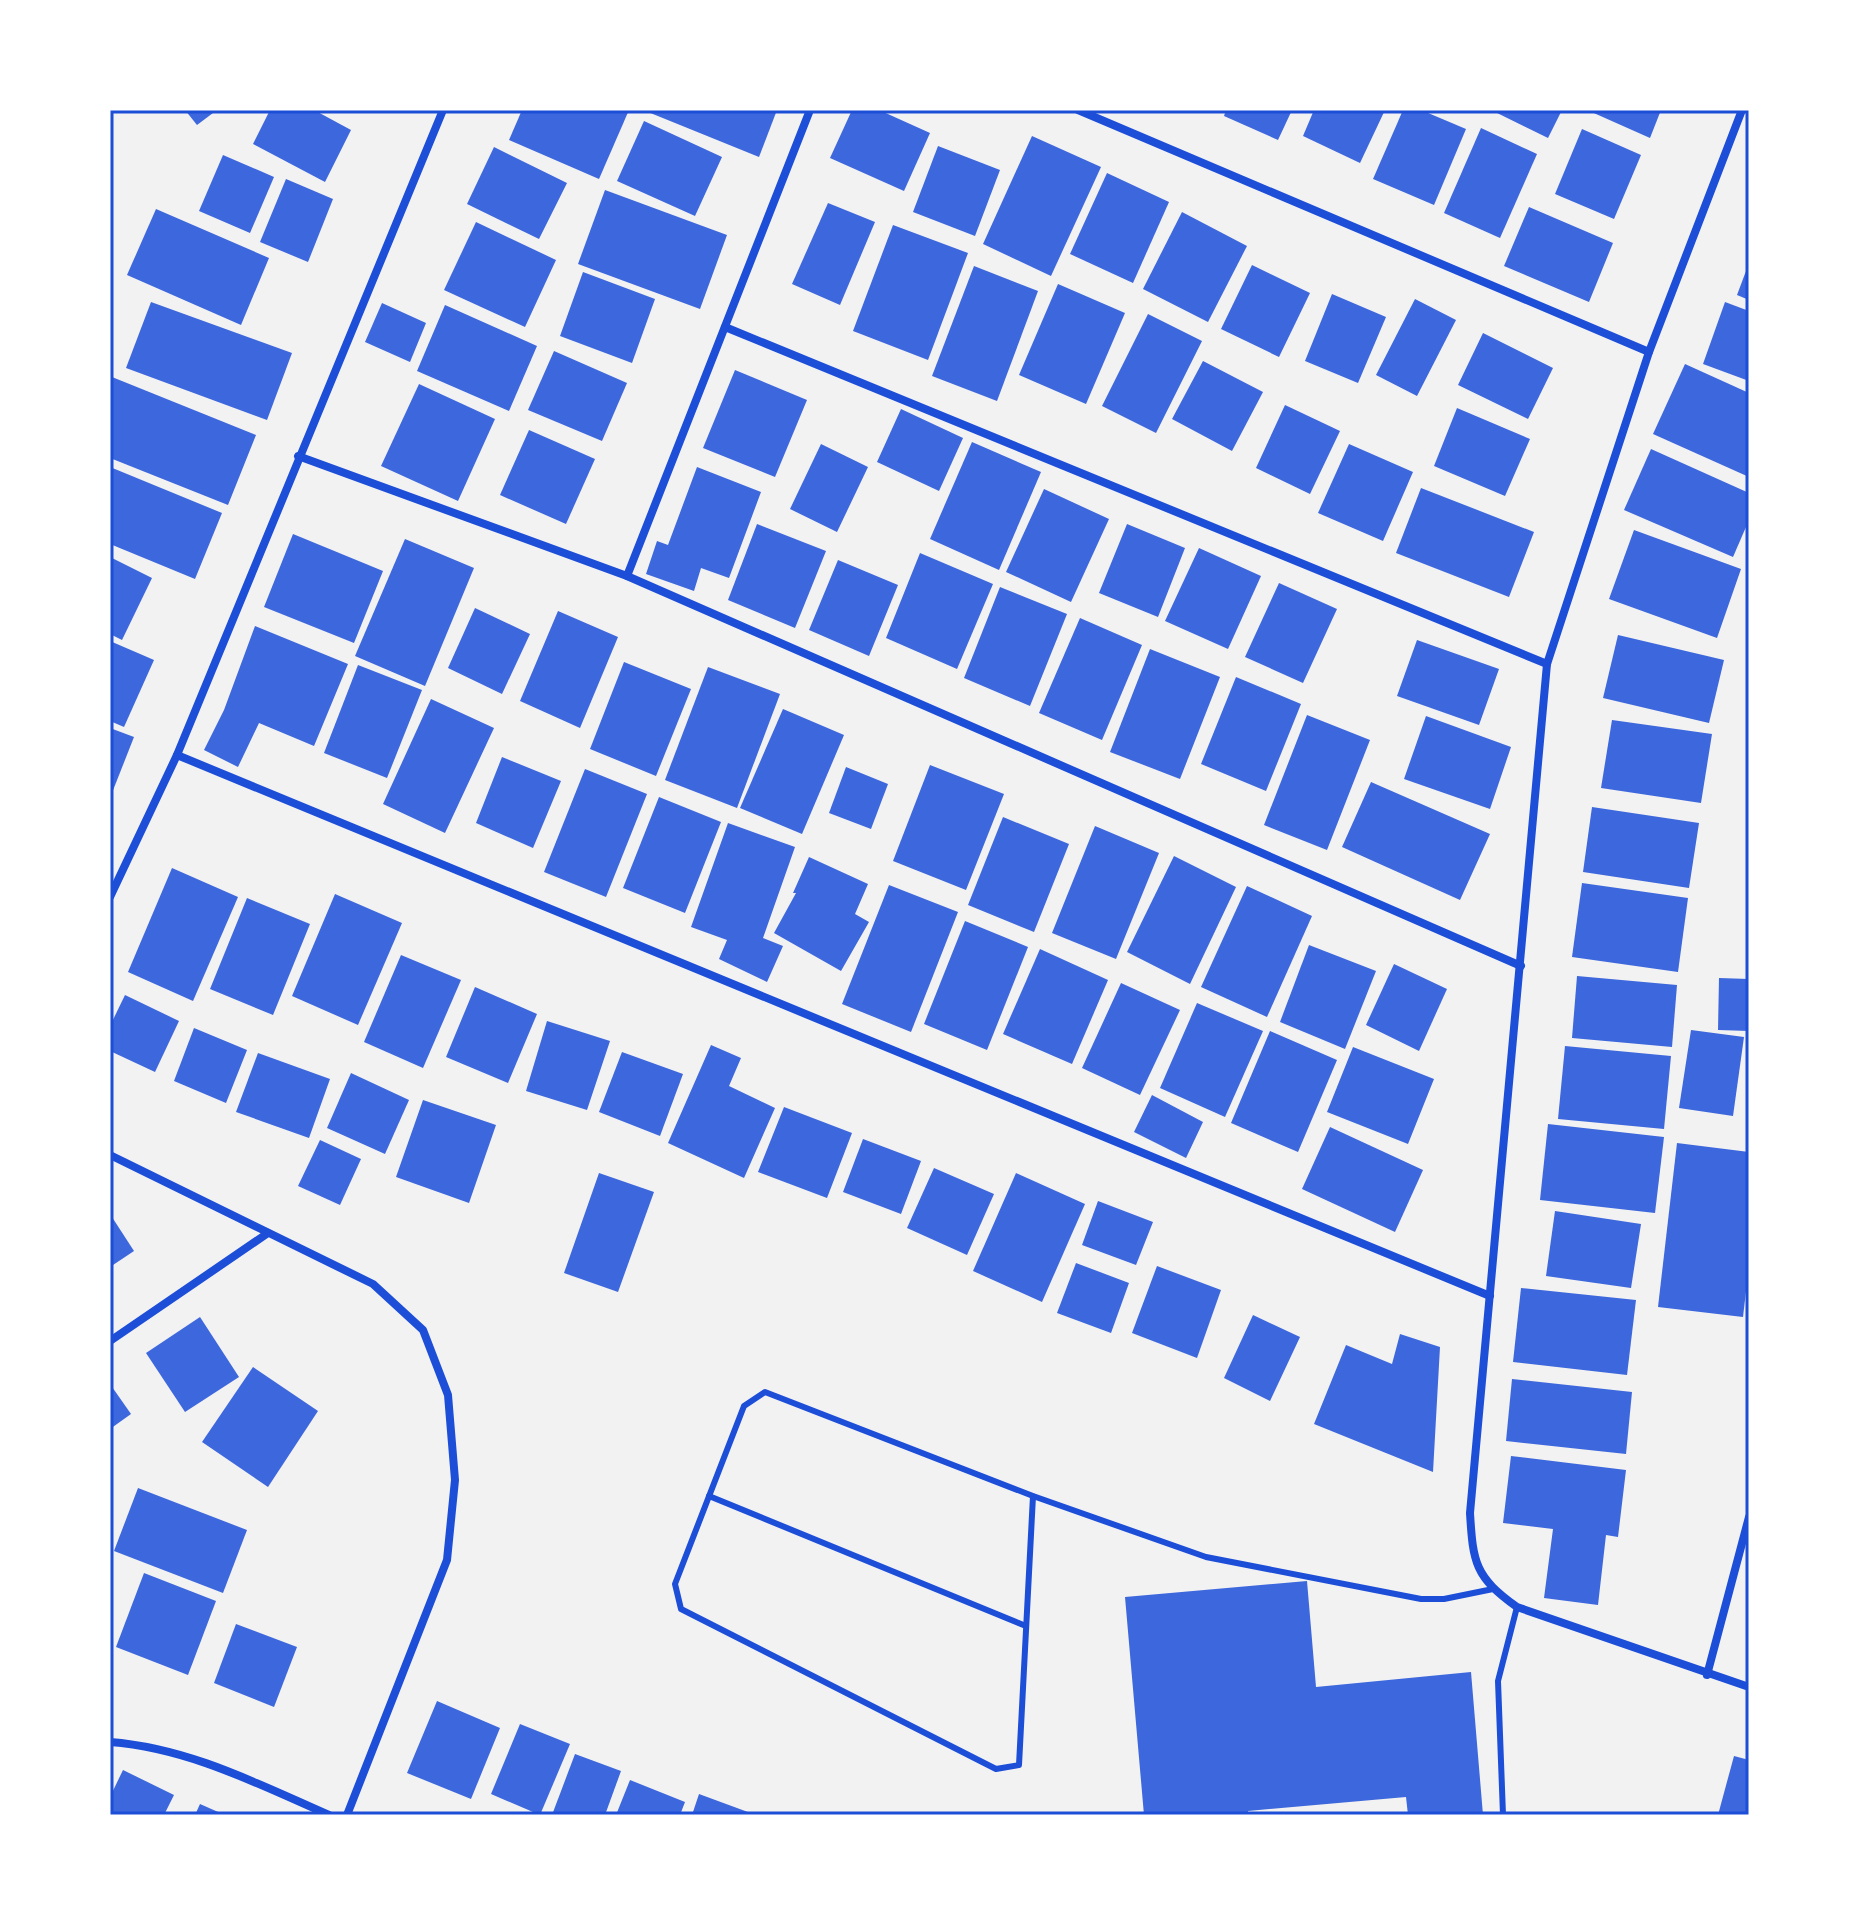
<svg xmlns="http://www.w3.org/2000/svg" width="1859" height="1925" font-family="Lora,serif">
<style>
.building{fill:#3d67dc}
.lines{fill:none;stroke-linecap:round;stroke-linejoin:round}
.service{stroke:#1d4ed8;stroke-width:6}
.minor{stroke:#1d4ed8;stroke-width:8}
.neatline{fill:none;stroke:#1d4ed8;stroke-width:3}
</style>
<rect width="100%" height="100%" fill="#f2f2f2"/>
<g class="building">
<polygon points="185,110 217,110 197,125"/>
<polygon points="270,110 314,110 351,130 325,182 253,144"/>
<polygon points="522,110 629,110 599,179 509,140"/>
<polygon points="643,110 777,110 759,157"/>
<polygon points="852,110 879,110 930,133 904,191 830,158"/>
<polygon points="1226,110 1292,110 1278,140 1224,116"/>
<polygon points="1314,110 1385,110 1360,163 1303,136"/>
<polygon points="1403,110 1421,110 1466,129 1434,205 1373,179"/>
<polygon points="1491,110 1562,110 1548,138"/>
<polygon points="1587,110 1661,110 1650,138"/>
<polygon points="644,121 722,157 695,216 617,181"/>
<polygon points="1481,128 1537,154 1500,238 1444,213"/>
<polygon points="1582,129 1641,155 1614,219 1555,194"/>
<polygon points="1032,136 1101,167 1051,276 983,244"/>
<polygon points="938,146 1000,170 975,236 913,212"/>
<polygon points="494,147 567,183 539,239 467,204"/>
<polygon points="223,155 274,177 250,233 199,211"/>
<polygon points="1107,173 1169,202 1133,283 1070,254"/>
<polygon points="286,179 333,199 308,262 260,242"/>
<polygon points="605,190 727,235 700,309 578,264"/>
<polygon points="828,203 875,222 840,305 792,284"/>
<polygon points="1529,207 1613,243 1589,302 1504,266"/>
<polygon points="156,209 269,258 241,325 127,275"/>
<polygon points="1182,212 1247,246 1208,322 1143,289"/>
<polygon points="476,222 556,260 525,327 444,290"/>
<polygon points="893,225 968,253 928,360 853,331"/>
<polygon points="1749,263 1749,300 1737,295"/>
<polygon points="1252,265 1310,293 1279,357 1221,329"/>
<polygon points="974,266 1038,291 997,401 932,376"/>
<polygon points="583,272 655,299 632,363 560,336"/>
<polygon points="1058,284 1125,313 1086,404 1019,375"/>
<polygon points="1332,294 1386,317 1358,383 1305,361"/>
<polygon points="1415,299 1456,320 1417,396 1376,375"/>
<polygon points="151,302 292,353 267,420 126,368"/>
<polygon points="1725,302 1749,311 1749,381 1703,364"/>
<polygon points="382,303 426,323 410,362 365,342"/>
<polygon points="445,305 537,346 509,411 417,371"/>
<polygon points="1148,314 1202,341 1156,433 1102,406"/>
<polygon points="1483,333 1553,368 1528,419 1458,385"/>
<polygon points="554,351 627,383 602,441 528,410"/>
<polygon points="1203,361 1263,392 1232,451 1172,419"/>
<polygon points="1685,364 1749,393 1749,477 1653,434"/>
<polygon points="735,370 807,400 775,477 703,448"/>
<polygon points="112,377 256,435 228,505 110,458"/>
<polygon points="419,384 495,419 458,501 381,466"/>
<polygon points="1285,405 1340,431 1310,494 1256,468"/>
<polygon points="1457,408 1530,439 1505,496 1434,466"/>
<polygon points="901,409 963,438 939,491 877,462"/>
<polygon points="529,430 595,459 566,524 500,495"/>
<polygon points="972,442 1041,472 999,570 930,539"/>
<polygon points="821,444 868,467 837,532 790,509"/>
<polygon points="1349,444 1413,472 1383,541 1318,513"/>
<polygon points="1651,449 1749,493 1749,520 1733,557 1624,510"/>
<polygon points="110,467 222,513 195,579 110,544"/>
<polygon points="697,467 761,492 729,578 701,568 694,591 646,574 657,541 668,545"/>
<polygon points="1421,488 1534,532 1509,597 1396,553"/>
<polygon points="1044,489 1109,519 1071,602 1006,572"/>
<polygon points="757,524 826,551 795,628 728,600"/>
<polygon points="1127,524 1185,548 1158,617 1099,593"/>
<polygon points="1634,530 1741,569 1717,638 1609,599"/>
<polygon points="293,534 383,571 354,643 264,607"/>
<polygon points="405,539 474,568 425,686 355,656"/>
<polygon points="1199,548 1261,576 1228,649 1165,621"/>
<polygon points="920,553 993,584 957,669 886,638"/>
<polygon points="110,557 152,578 122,640 110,634"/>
<polygon points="838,560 898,585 869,656 809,630"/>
<polygon points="1279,583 1337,609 1303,683 1245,657"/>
<polygon points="1000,587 1067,614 1030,706 964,678"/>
<polygon points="475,608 530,634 502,694 448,668"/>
<polygon points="558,611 618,637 580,728 520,701"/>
<polygon points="1080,618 1142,645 1102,740 1039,713"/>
<polygon points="255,626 348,664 314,746 259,723 238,767 204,750 224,710"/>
<polygon points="1618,635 1724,660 1709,723 1603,698"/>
<polygon points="1417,640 1499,669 1479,725 1397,696"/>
<polygon points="110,641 154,660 124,727 110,721"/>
<polygon points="1150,649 1220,677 1180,779 1110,752"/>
<polygon points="624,662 691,689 656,776 590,749"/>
<polygon points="358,665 422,690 387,778 324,753"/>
<polygon points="708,667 780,694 737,808 665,780"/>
<polygon points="1236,677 1301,704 1266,791 1201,764"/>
<polygon points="431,699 494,728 445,833 383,804"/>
<polygon points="783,709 844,735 802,834 740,808"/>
<polygon points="1307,715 1370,740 1327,850 1264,825"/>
<polygon points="1426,716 1511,747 1490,809 1404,779"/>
<polygon points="1612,720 1712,734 1701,803 1601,788"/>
<polygon points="110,728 134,737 110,798"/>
<polygon points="502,757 561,781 533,848 476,823"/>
<polygon points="930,765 1004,794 966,890 893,861"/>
<polygon points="846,767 888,784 871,829 829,813"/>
<polygon points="585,769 647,794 606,897 544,872"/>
<polygon points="1371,782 1490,834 1460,900 1342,847"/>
<polygon points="659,797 721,822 685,913 623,888"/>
<polygon points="1592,807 1699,823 1689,888 1583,872"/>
<polygon points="1003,817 1069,844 1034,932 968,905"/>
<polygon points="728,823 795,847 763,938 783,946 767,982 719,959 727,940 691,927"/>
<polygon points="1095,826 1159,853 1116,959 1052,933"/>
<polygon points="1174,856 1236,887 1190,984 1127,952"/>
<polygon points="809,857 868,884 855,914 869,922 841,971 774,933 796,893 793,893"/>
<polygon points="172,868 238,897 193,1001 128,972"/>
<polygon points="1582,883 1688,898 1678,972 1572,957"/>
<polygon points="889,885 958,912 911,1032 842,1004"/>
<polygon points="1247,886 1312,916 1267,1017 1201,987"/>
<polygon points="335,894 402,923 358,1025 292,996"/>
<polygon points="247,898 310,924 273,1015 210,989"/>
<polygon points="965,921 1028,947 987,1050 924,1024"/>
<polygon points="1309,945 1376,971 1345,1049 1280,1022"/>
<polygon points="1040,949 1108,980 1072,1064 1003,1034"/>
<polygon points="401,955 461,980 423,1068 364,1042"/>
<polygon points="1394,964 1447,989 1419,1051 1366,1025"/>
<polygon points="1577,976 1677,985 1672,1047 1572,1038"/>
<polygon points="1719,978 1749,979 1749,1031 1718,1030"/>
<polygon points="1121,983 1180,1010 1140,1095 1082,1068"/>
<polygon points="475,987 537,1014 508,1083 446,1057"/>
<polygon points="125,995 179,1021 155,1072 110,1051 110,1026"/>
<polygon points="1197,1003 1263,1031 1225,1117 1160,1088"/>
<polygon points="547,1021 610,1041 587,1110 526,1091"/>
<polygon points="194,1028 247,1050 226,1103 174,1081"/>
<polygon points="1691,1030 1744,1037 1733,1116 1679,1108"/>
<polygon points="1270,1031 1337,1060 1298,1152 1231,1123"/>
<polygon points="711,1045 741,1058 729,1086 775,1108 744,1178 668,1143"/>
<polygon points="1565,1046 1671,1056 1664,1129 1558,1119"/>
<polygon points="1353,1047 1434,1079 1408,1144 1327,1112"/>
<polygon points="622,1052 683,1074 660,1136 599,1112"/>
<polygon points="258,1053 330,1079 309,1138 236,1112"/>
<polygon points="351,1073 409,1100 385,1154 327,1128"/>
<polygon points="1152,1095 1203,1122 1186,1158 1134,1132"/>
<polygon points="423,1100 496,1125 469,1203 396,1177"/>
<polygon points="784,1107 852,1133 827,1198 758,1172"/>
<polygon points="1548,1124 1664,1137 1655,1213 1540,1200"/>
<polygon points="1330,1127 1423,1170 1395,1232 1302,1189"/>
<polygon points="863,1139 921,1161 901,1214 843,1192"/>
<polygon points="320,1140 361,1159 340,1205 298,1186"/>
<polygon points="1677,1143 1749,1152 1749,1266 1743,1317 1658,1307"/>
<polygon points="934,1168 994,1194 967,1255 907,1228"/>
<polygon points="599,1173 654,1192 618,1292 564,1273"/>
<polygon points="1016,1173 1085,1204 1042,1302 973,1271"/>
<polygon points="1098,1201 1153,1222 1136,1265 1082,1245"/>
<polygon points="1555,1211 1641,1224 1631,1288 1546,1276"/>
<polygon points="110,1214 134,1251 110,1267"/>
<polygon points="1076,1263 1129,1283 1111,1333 1057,1313"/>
<polygon points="1157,1266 1221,1290 1197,1358 1132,1333"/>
<polygon points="1521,1288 1636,1300 1627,1375 1513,1362"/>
<polygon points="1253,1315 1300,1337 1270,1401 1224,1378"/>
<polygon points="200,1317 239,1377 185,1412 146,1353"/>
<polygon points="1400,1334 1440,1347 1433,1472 1314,1424 1346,1345 1392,1364"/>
<polygon points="253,1367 318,1411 268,1487 202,1442"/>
<polygon points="1512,1379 1632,1392 1626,1454 1506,1441"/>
<polygon points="110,1384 131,1414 110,1429"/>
<polygon points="1511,1456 1626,1470 1618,1537 1606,1535 1598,1605 1544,1598 1553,1529 1503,1523"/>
<polygon points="138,1488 247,1530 223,1593 114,1551"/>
<polygon points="144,1573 216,1601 188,1675 116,1647"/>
<polygon points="1307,1581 1316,1687 1471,1672 1483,1815 1408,1815 1406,1797 1248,1811 1248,1815 1144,1815 1125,1597"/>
<polygon points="236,1624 297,1647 274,1707 214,1683"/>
<polygon points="437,1701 500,1728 471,1799 407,1773"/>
<polygon points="520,1724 570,1744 540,1815 491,1794"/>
<polygon points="575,1754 621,1771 605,1815 552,1815"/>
<polygon points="1734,1756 1749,1760 1749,1815 1718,1815"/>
<polygon points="123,1770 174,1795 164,1815 110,1815 110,1797"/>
<polygon points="630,1780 685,1802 680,1815 616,1815"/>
<polygon points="699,1794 756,1815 692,1815"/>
<polygon points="200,1804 225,1815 195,1815"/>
</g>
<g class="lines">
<g class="service">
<polyline points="709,1496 1026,1626"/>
<polyline points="1033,1496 1019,1765 996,1769 681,1609 675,1584 744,1406 765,1392 1033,1496 1206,1557 1421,1599 1444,1599 1493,1589"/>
<polyline points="1503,1815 1498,1681 1517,1607"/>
</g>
<g class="minor">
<polyline points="1078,110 1649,352"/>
<path d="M1742 110 1649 352 1547 664 1470 1513C1473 1563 1475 1577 1517 1607L1749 1687"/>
<polyline points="725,327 1547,664"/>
<polyline points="298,456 627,576 1521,966"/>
<polyline points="627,576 810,110"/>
<polyline points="177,755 1490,1296"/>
<polyline points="110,897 177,755 443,110"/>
<polyline points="110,1155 373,1284 423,1330 448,1395 455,1480 447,1560 347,1815"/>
<polyline points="110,1341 268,1233"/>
<polyline points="1707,1675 1749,1517"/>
<path d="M110 1742C189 1748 258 1784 329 1815"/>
</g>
</g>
<rect width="1859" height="1925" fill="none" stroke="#ffffff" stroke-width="224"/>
<rect x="112" y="112" width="1635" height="1701" class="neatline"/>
</svg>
